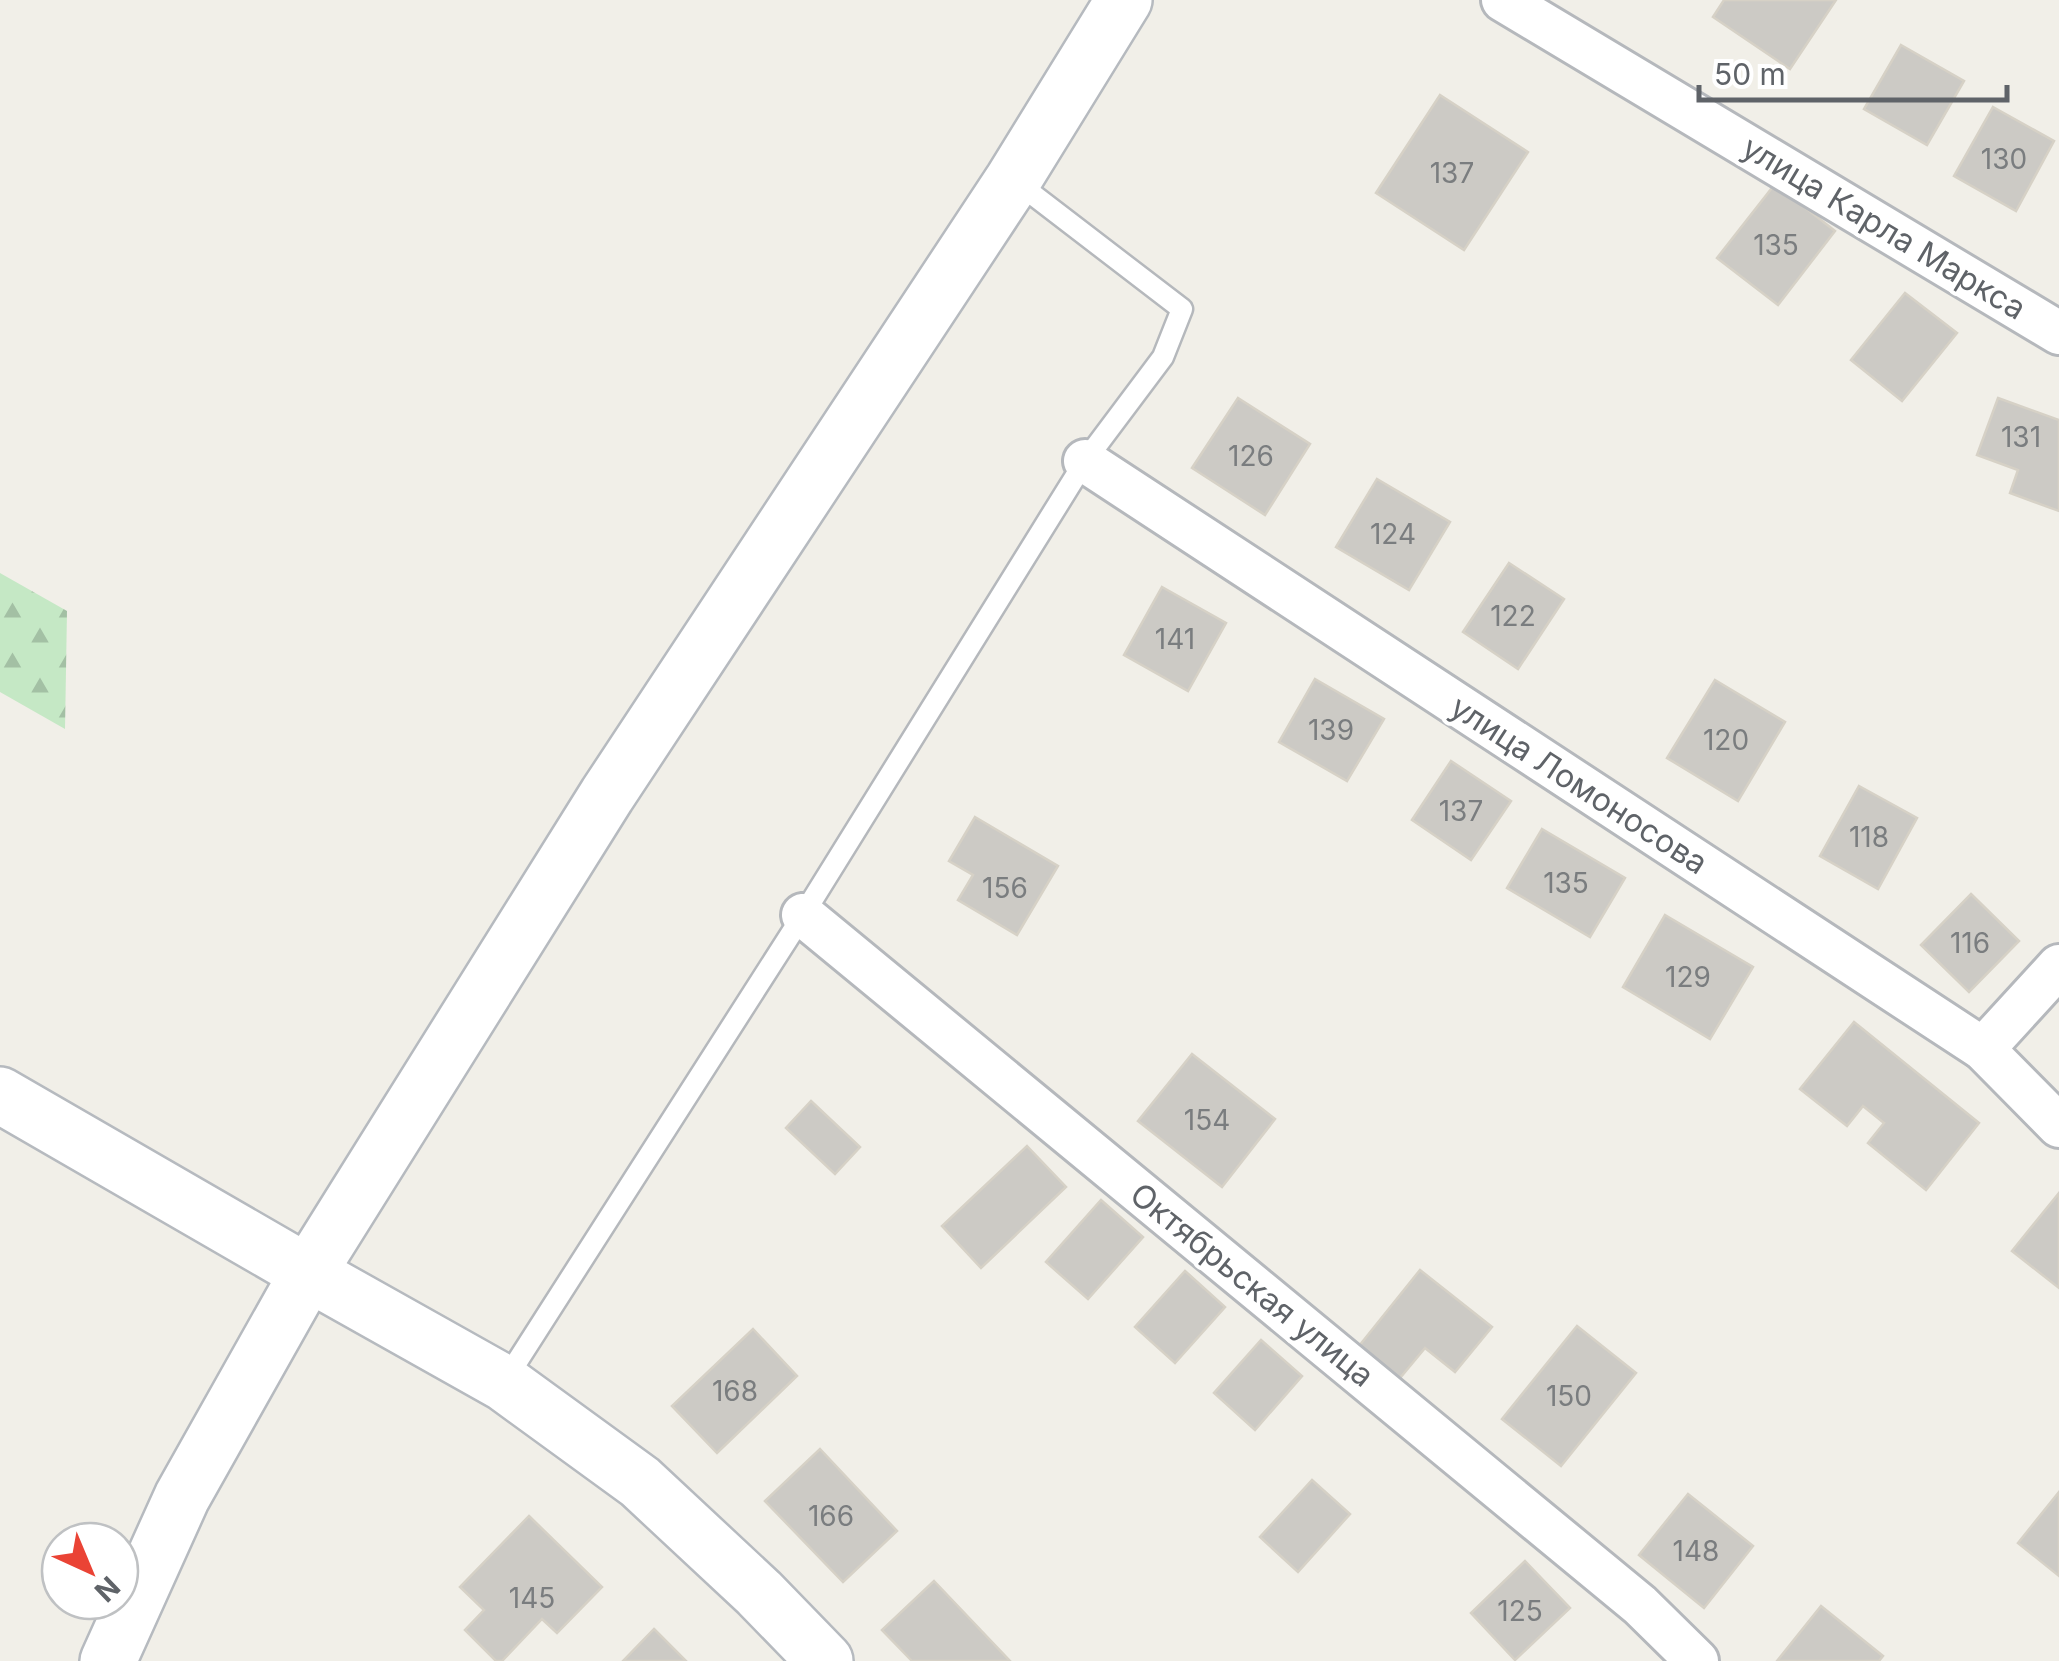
<svg xmlns="http://www.w3.org/2000/svg" width="2059" height="1661" font-family="Inter,sans-serif">
<style>
.forest{fill:url(#forest-firs)}
.building{fill:#cccac5;stroke:#d6d1c6;stroke-width:2.5}
.lines{fill:none;stroke-linecap:round;stroke-linejoin:round}
.lane-casing{stroke:#b5b8bc;stroke-width:25}
.street-casing{stroke:#b5b8bc;stroke-width:48}
.secondary-casing{stroke:#b6babf;stroke-width:60}
.lane{stroke:#fff;stroke-width:20}
.street{stroke:#fff;stroke-width:42}
.secondary{stroke:#fff;stroke-width:55}
.labels{text-anchor:middle;stroke-width:8;stroke-linejoin:round;paint-order:stroke}
.number-label{font-size:28px;fill:#7a7d7f}
.street-label{font-size:32px;fill:#5f6368;stroke:#fff}
</style>
<defs>
<pattern id="forest-firs" width="22" height="20" patternUnits="userSpaceOnUse" patternTransform="scale(2.5)"><rect width="22" height="20" fill="#c5e8c5"/><path d="M5 1l3.5 6h-7zM16 11l3.5 6h-7z" fill="#a3c0a4"/></pattern>
</defs>
<rect width="100%" height="100%" fill="#f1efe8"/>
<polygon class="forest" points="0,573 67,611 65,729 0,692"/>
<g class="building">
<polygon points="1724,0 1836,0 1790,69 1713,17"/>
<polygon points="1901,45 1964,81 1927,145 1864,109"/>
<polygon points="1440,95 1528,152 1464,250 1376,193"/>
<polygon points="1993,107 2054,141 2016,211 1954,176"/>
<polygon points="1775,184 1835,231 1778,305 1717,258"/>
<polygon points="1905,293 1957,333 1902,401 1851,360"/>
<polygon points="1238,398 1310,444 1265,515 1192,468"/>
<polygon points="1998,398 2059,420 2059,511 2010,493 2018,470 1977,455"/>
<polygon points="1377,479 1450,522 1409,590 1336,547"/>
<polygon points="1509,563 1564,599 1518,669 1463,632"/>
<polygon points="1162,587 1226,623 1188,691 1124,655"/>
<polygon points="1315,679 1384,719 1347,781 1279,742"/>
<polygon points="1715,680 1785,722 1738,801 1667,758"/>
<polygon points="1451,761 1511,801 1471,860 1412,820"/>
<polygon points="1859,786 1917,818 1878,889 1820,856"/>
<polygon points="975,817 1058,866 1017,935 958,900 973,875 949,861"/>
<polygon points="1542,829 1625,878 1590,937 1507,888"/>
<polygon points="1971,894 2019,941 1969,992 1921,945"/>
<polygon points="1665,915 1753,967 1710,1039 1623,987"/>
<polygon points="1854,1022 1979,1123 1926,1190 1868,1143 1884,1123 1863,1106 1847,1126 1800,1089"/>
<polygon points="1192,1054 1275,1119 1222,1187 1138,1121"/>
<polygon points="811,1101 860,1147 835,1174 786,1128"/>
<polygon points="1027,1146 1066,1187 981,1268 942,1226"/>
<polygon points="2059,1193 2059,1288 2012,1251"/>
<polygon points="1101,1200 1143,1237 1088,1299 1046,1262"/>
<polygon points="1420,1270 1492,1327 1455,1372 1425,1348 1400,1378 1359,1346"/>
<polygon points="1185,1271 1225,1307 1175,1363 1135,1327"/>
<polygon points="1577,1326 1636,1373 1561,1466 1502,1419"/>
<polygon points="753,1329 797,1376 717,1453 672,1406"/>
<polygon points="1261,1340 1302,1376 1255,1430 1214,1393"/>
<polygon points="820,1449 897,1531 843,1582 765,1501"/>
<polygon points="1312,1480 1350,1514 1298,1572 1260,1537"/>
<polygon points="2059,1492 2059,1576 2018,1543"/>
<polygon points="1688,1494 1753,1546 1704,1608 1639,1555"/>
<polygon points="529,1516 602,1587 557,1633 542,1619 502,1661 496,1661 465,1630 484,1610 460,1587"/>
<polygon points="1525,1561 1570,1608 1515,1660 1471,1613"/>
<polygon points="934,1581 1010,1661 912,1661 882,1630"/>
<polygon points="1821,1606 1883,1656 1879,1661 1777,1661"/>
<polygon points="654,1629 686,1661 623,1661"/>
</g>
<g class="lines">
<defs>
<polyline id="lane" points="504,1382 803,915 1085,461 1163,357 1182,309 1015,181"/>
<g id="street">
<polyline points="1503,0 2059,333"/>
<polyline points="1085,461 1983,1049 2059,1126"/>
<polyline points="803,915 1640,1605 1697,1661"/>
<polyline points="1983,1049 2059,966"/>
</g>
<g id="secondary">
<polyline points="0,1095 308,1273 504,1383 640,1482 759,1593 825,1661"/>
<polyline points="108,1661 182,1497 308,1273 607,795 1013,180 1124,0"/>
</g>
</defs>
<use href="#lane" class="lane-casing"/>
<use href="#street" class="street-casing"/>
<use href="#secondary" class="secondary-casing"/>
<use href="#lane" class="lane"/>
<use href="#street" class="street"/>
<use href="#secondary" class="secondary"/>
</g>
<g class="labels">
<g class="number-label">
<text x="2004" y="169">130</text>
<text x="1452" y="183">137</text>
<text x="1776" y="255">135</text>
<text x="2021" y="447">131</text>
<text x="1251" y="466">126</text>
<text x="1393" y="544">124</text>
<text x="1513" y="626">122</text>
<text x="1175" y="649">141</text>
<text x="1331" y="740">139</text>
<text x="1726" y="750">120</text>
<text x="1461" y="821">137</text>
<text x="1869" y="847">118</text>
<text x="1566" y="893">135</text>
<text x="1005" y="898">156</text>
<text x="1970" y="953">116</text>
<text x="1688" y="987">129</text>
<text x="1207" y="1130">154</text>
<text x="735" y="1401">168</text>
<text x="1569" y="1406">150</text>
<text x="831" y="1526">166</text>
<text x="1696" y="1561">148</text>
<text x="532" y="1608">145</text>
<text x="1520" y="1621">125</text>
</g>
<g class="street-label">
<text transform="translate(1884 228) rotate(31)" y="11">улица Карла Маркса</text>
<text transform="translate(1579 785) rotate(33)" y="11">улица Ломоносова</text>
<text transform="translate(1252 1285) rotate(39)" y="11">Октябрьская улица</text>
</g>
</g>
<g transform="translate(90 1571) rotate(136)"><circle r="48" fill="#ffffff" stroke="#bfc1c3" stroke-width="2.5"/>
<path d="M0-8L18 38L0 25L-18 38Z" fill="#ea4335"/>
<text y="-15" font-size="28" font-weight="bold" text-anchor="middle" fill="#5f6368">N</text>
</g>
<path d="M1699 85v15h308v-15" fill="none" stroke="#5f6368" stroke-width="5"/>
<text x="1714" y="85" font-size="30" fill="#5f6368" stroke="#ffffff" stroke-width="8" paint-order="stroke">50 m</text>
</svg>
